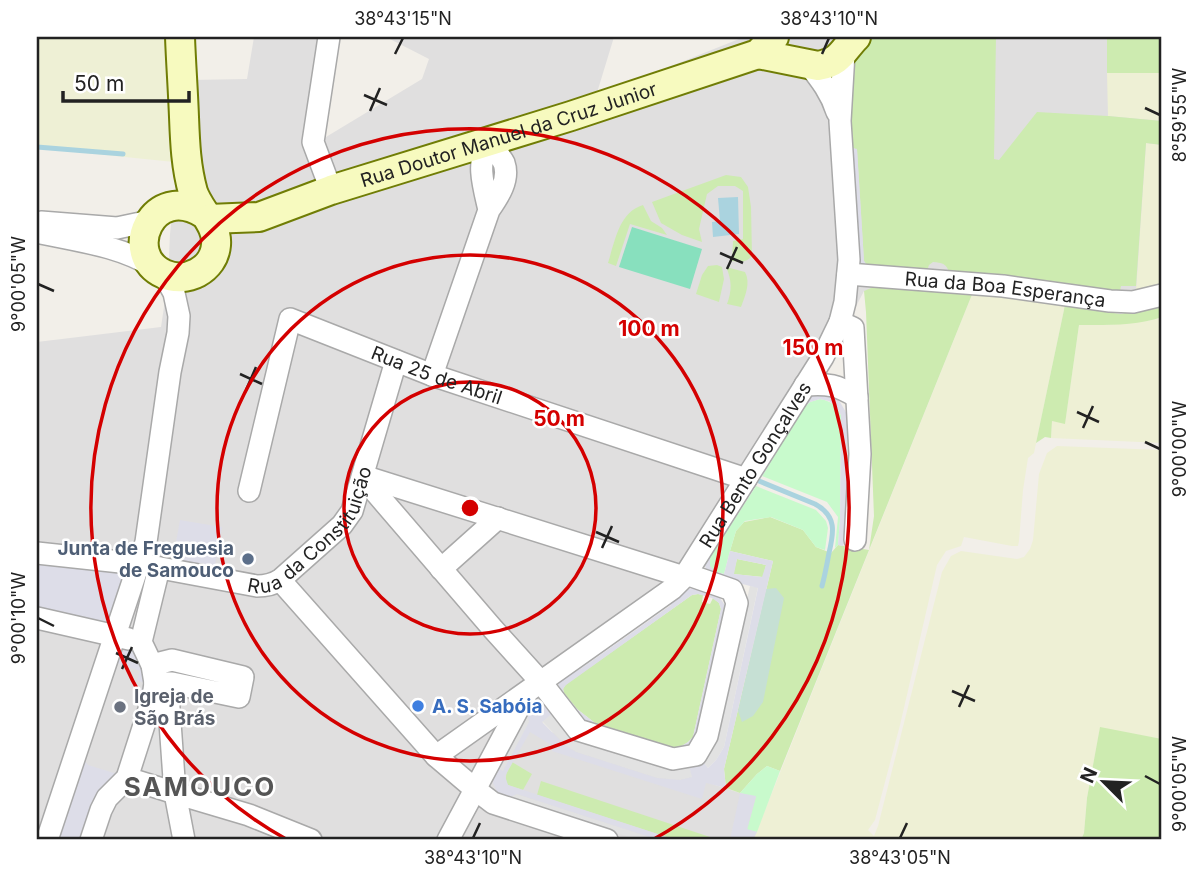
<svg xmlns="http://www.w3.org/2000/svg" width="1199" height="877" font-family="Inter,sans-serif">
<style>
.residential{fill:#e0dfdf}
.farmland{fill:#eef0d5}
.grass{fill:#cdebb0}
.wetland{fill:#c6e0d4}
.park{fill:#c8facc}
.pitch{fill:#88e0be}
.parking{fill:#e2e2e2}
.plaza{fill:#dddde8;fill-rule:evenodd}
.water{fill:#aad3df}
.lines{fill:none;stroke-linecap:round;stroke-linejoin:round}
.stream{stroke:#aad3df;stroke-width:5}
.street-casing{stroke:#a9a9a9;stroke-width:24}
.secondary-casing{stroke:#707d05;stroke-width:32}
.street{stroke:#fff;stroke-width:21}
.secondary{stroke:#f7fabf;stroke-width:28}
.ticks{fill:none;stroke:#222;stroke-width:2.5}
.ring{fill:none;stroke:#d40000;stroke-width:3.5}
.service-dot{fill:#5c6f8a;stroke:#fff;stroke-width:2.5}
.shop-dot{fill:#3f7fe0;stroke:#fff;stroke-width:2.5}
.worship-dot{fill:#6b7280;stroke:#fff;stroke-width:2.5}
.labels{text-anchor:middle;stroke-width:5;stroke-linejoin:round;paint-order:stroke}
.street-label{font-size:19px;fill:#222;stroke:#fff}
.service-label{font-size:19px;font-weight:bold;fill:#4e5e75;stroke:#fff;text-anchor:end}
.worship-label{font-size:19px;font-weight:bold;fill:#5b616d;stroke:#fff;text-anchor:start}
.shop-label{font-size:19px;font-weight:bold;fill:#366cbe;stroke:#fff;text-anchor:start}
.district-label{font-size:26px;font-weight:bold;letter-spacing:2px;fill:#555;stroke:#fff}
.centre{fill:#d40000;stroke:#fff;stroke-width:3.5}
.ring-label{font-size:21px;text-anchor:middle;font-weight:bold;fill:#d40000;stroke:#fff;stroke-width:5;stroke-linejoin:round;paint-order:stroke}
.neatline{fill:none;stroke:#222;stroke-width:2.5}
.ticks-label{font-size:18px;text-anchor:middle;fill:#222}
</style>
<rect width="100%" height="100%" fill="#f2efe9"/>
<polygon class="residential" points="254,37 336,37 321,140 422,79 429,59 386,37 614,37 596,96 744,37 1162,37 1162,298 1121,314 1070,310 906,289 864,291 809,397 766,470 685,592 536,702 545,730 740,793 756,796 755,840 37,840 37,342 161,327 168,280 170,234 178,159 190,80 247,79"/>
<g class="farmland">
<polygon points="37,37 169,37 174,162 37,148"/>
<polygon points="1107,73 1162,73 1162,121 1108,116"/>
<polygon points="1146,143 1162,145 1162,285 1136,291"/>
<polygon points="973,292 1065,305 1034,453 1028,458 1023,490 1019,541 1018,546 1012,546 964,537 961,546 946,551 937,565 900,725 875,820 868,830 874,836 878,826 942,572 951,556 961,551 1017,559 1024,557 1030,549 1033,540 1039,474 1047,453 1057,446 1162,450 1162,739 1100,728 1087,798 1084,833 1081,840 753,840"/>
<polygon points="1162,317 1162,443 1051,438 1052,421 1065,423 1079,325 1105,325 1153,320"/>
</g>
<g class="grass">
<path d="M863 37H996L994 159 999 160 1037 112 1108 116 1162 121V145L1146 143 1136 286H1121L1120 291 1077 290 949 272C946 263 942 263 933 262L929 265 927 271 869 268 864 261 857 150 853 148 849 79 852 55Z"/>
<rect x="1107" y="37" width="55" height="36"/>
<path d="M726 175 741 177 748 187 751 207 752 256C746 263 740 262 732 261L733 241 743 239V191L735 186H718L707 194 699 229 702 242 682 235 661 223 652 202Z"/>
<path d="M643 205 651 221 662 228 667 235 630 224 616 266 608 263C615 241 619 212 643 205Z"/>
<polygon points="717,265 722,267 724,279 719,302 696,294 702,275 708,266"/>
<path d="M726 267 745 272C751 283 745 296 741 307L727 304C732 291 732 280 726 267Z"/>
<polygon points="883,283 973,292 780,771 767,766 757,774 740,793 726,788 724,769 773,561 730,551 736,531 744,522 770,517 803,530 816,547 831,553 838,545 869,550 874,516 866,312 864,291"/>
<path d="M1162 303V317C1137 326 1106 325 1079 325L1065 424 1052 421 1051 438 1045 437 1036 443 1065 305H1079L1090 310 1121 314Z"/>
<polygon points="737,559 766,565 763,577 733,574"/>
<path d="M698 594 703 595 702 602 710 604 713 598 719 603 721 609 693 737C687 744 681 748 672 747L595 723 577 709 564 693 563 689 565 685 692 595Z"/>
<polygon points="1100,727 1162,739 1162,840 1081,840 1084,833 1087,798"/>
<path d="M512 762 532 774 523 790 508 785C503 777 508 770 512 762Z"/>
<polygon points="541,781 719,840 676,840 537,795"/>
</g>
<polygon class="wetland" points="776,588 784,598 763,702 753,716 742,722 738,711 766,589"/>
<g class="park">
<path d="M820 399C831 401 835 405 841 415L840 520 838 545 835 548 838 517 827 502 762 476 801 410 810 402Z"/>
<polygon points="756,486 816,510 826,521 828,528 825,550 816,547 803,530 771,517 745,521 736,531 730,551 724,574 716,572 709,566 710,557"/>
<polygon points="767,766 780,771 757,832 747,830 756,797 740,793 757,774"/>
</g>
<polygon class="pitch" points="632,227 702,249 690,289 619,267"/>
<g class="parking">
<polygon points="750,586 758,587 724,747 716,760 708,768 701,759 714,740"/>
<polygon points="527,713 530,722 503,771 497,768"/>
<polygon points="553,713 578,738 666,768 672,770 689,766 693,777 680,780 657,778 576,752 566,746 542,721"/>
<polygon points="154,720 167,722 168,784 146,777 141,771 140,765"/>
<polygon points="516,794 659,840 638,840 508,798"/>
</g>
<g class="plaza">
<polygon points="853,148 857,149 864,261 869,268 858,266"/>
<path d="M814 395H830L840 402 847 414 848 493 843 546 838 545 840 520 841 415 836 406 829 401 820 399 810 402 801 410 766 470 710 557V566L716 572 724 574 730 551 773 561 724 769 726 788 706 783 702 799 552 751 553 746 530 732 505 776 508 785 676 840H659L517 794 508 798 498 794 493 783 494 775 497 768 503 771 529 722 527 713 537 706 542 705 550 709 553 713 542 722 566 746 576 752 657 778 680 780 692 777 689 766 701 759 708 768 716 760 724 747 758 588 719 578 706 570 704 561 809 397ZM737 559 766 565 762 577 734 574Z"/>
<polygon points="180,520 222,527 211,587 169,580"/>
<polygon points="37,563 112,571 120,573 126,577 110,629 37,618"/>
<path d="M694 588 718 595 726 607 699 734 692 745 678 752 597 729 580 719 559 690V682L571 669 579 670 671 605 672 594 681 590ZM698 594 712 598 719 603 721 609 693 737 688 742 678 748 672 747 595 723 577 709 564 693 563 689 566 685 692 595Z"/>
<path d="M127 650 138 653 150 691 124 769 87 840H52L118 652ZM117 663 140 671 137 680 144 683 141 690 147 692 120 771 114 773 88 765 82 758Z"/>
<polygon points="740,793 756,796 747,829 757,832 753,840 730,840"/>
</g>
<polygon class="water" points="738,197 739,234 713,237 712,222 720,221 718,198"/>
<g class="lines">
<g class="stream">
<polyline points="37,147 123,154"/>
<path d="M759 481 815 504C837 516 834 532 829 553 827 564 825 575 822 586"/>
</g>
<defs>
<g id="street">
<polyline points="329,37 313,142 331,190"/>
<path d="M809 65C821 80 831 93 837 112"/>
<polyline points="41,222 117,228 150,221"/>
<path d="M37 232C76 241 118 245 152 266"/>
<path id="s1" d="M848 274 1003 286 1110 301 1133 302 1162 295"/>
<polyline points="840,322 853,328 860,454 855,540"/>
<path d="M432 375 489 210C498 197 510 180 504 163 501 156 492 148 487 141 477 166 483 184 489 210"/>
<path d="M805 385C828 383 837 385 857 397"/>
<polyline points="363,476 377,494 493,629 540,681 578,730 673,759 696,755 707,736 737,603 732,590 686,574"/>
<polyline points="363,476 684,577"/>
<path id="s2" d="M249 491 290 319 432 375 746 479"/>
<path id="s3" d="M37 553 139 564 257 586C266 586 272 585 280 580L342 525 352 511 396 361"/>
<polyline points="441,569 498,518"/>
<polyline points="280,580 436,756 476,790 493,803 607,840"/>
<polyline points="37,618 129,639"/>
<polyline points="152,665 172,660 243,677 239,697 172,683 155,683"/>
<path id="s4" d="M436 756 672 589 684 577 823 357 840 322 845 302 849 260 840 121 844 53"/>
<polyline points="127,778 175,793 168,694 155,683"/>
<polyline points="47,840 146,542 170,372 178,333 179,316 174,293 164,275"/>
<polyline points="91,840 101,810 107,798 127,778 153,697 155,683 152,665 141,642 159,568"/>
<polyline points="184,840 175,793 249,815 311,840"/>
<polyline points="448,840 526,694"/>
</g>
<g id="secondary">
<path d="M180 37C181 64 183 90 184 117 185 143 186 167 193 192 199 210 218 225 216 245 214 270 186 284 164 274 121 255 152 181 204 214"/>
<path d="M758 54 818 66C841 62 842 51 856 37"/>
<path id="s5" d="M209 219 259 217 331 190 571 116 758 54 774 37"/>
</g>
</defs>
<use href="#street" class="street-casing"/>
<use href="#secondary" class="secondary-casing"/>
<use href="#street" class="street"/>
<use href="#secondary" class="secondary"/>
</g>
<path class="ticks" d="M395 54 403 38M822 54 829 38M364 95 387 105M1145 108 1160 115M370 111 380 88M720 253 743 263M727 269 737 247M38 284 54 291M240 374 262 384M246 390 256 367M1077 412 1099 422M1083 428 1093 406M1145 442 1160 449M596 532 619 542M602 548 612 526M38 618 54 626M116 653 138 663M122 669 132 647M952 691 975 701M959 707 969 685M1145 776 1160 784M473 838 480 823M900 838 907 823"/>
<g class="ring">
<circle cx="470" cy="508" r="126"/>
<circle cx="470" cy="508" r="253"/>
<path d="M286 839A379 379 0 1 1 654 839"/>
</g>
<circle class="service-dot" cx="248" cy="559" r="7"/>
<circle class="shop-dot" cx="418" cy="706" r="7"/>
<circle class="worship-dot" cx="120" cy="707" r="7"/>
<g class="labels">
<g class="street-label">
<text dy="7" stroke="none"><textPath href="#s5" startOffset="313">Rua Doutor Manuel da Cruz Junior</textPath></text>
<text dy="7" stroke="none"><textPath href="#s1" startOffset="158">Rua da Boa Esperança</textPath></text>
<text dy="7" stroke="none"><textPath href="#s2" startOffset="334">Rua 25 de Abril</textPath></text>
<text dy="7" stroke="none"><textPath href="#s4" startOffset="439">Rua Bento Gonçalves</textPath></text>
<text dy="7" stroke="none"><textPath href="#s3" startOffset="303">Rua da Constituição</textPath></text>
</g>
<g class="service-label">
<text x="234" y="555">Junta de Freguesia<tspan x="234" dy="22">de Samouco</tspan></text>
</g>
<g class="worship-label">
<text x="134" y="703">Igreja de<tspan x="134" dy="22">São Brás</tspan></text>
</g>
<g class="shop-label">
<text x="432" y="713">A. S. Sabóia</text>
</g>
<g class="district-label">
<text x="200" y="796">SAMOUCO</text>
</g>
</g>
<circle cx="470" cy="508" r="10" class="centre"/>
<g class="ring-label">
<text x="649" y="336">100 m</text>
<text x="813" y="355">150 m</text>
<text x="559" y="426">50 m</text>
</g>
<rect width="1199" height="877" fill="none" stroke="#ffffff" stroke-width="77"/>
<g transform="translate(1104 782) rotate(294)" stroke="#ffffff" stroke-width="5" paint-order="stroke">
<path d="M0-5L12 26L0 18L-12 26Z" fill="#222222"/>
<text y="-10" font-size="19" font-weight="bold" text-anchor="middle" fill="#222222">N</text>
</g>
<path d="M63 91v10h126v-10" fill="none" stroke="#222222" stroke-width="3.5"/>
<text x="74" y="91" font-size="21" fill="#222222" stroke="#ffffff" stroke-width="5" paint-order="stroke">50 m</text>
<rect x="38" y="38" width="1122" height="800" class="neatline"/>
<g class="ticks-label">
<text x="403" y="25">38°43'15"N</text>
<text x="829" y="25">38°43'10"N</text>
<text transform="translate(1180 115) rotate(-90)" y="6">8°59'55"W</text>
<text transform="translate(19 284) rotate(-90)" y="6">9°00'05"W</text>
<text transform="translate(1180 449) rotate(-90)" y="6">9°00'00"W</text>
<text transform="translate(19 618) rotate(-90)" y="6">9°00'10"W</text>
<text transform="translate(1180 784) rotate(-90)" y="6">9°00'05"W</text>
<text x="473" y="864">38°43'10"N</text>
<text x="900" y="864">38°43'05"N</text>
</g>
</svg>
